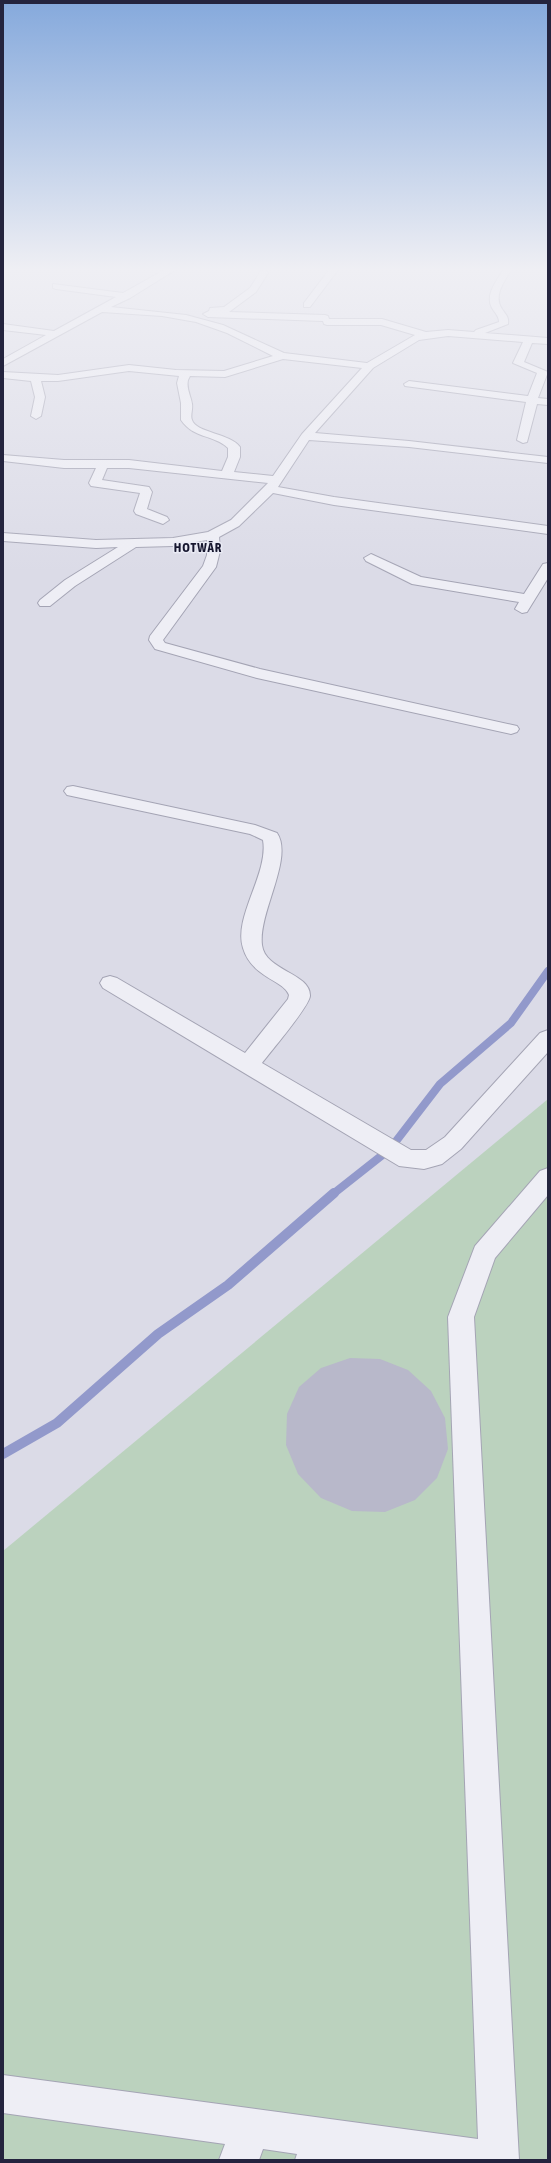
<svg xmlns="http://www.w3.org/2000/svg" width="551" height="2163" font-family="'Asap Condensed',sans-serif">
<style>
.green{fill:#bbd2be}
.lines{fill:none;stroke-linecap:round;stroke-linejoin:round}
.stream-far1{stroke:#9299cb;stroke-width:8}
.stream{stroke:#9299cb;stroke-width:10}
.building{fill:#b8b8ca}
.minor-casing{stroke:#a4a4b4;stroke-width:2}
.minor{fill:#eeeef5;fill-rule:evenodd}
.labels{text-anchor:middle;stroke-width:3;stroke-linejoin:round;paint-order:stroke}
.far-district-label{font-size:13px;font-weight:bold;letter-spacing:1px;fill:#17172f;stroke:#eaebf5}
</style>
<rect width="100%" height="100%" fill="#dbdbe7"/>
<polygon class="green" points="548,1099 548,2160 3,2160 3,1551"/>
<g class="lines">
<polyline class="stream-far1" points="333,1194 390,1149 440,1084 511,1023 548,971"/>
<polyline class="stream" points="3,1454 57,1423 158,1334 228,1285 334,1193"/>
</g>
<polygon class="building" points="350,1358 380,1359 408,1370 431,1391 445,1418 448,1449 437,1478 415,1500 385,1512 352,1511 321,1498 298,1474 286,1445 287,1414 299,1387 321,1368"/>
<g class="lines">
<defs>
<g id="minor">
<path d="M164 270H175L130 298 111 307 186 315 223 325 284 353 367 363 415 335 381 325H327L324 324 323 321 208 317 203 314 209 311 210 308 224 307 250 288 261 271 264 270 268 273 256 292 229 312 325 315 328 316 329 319H382L426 332 448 330 474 332 476 330 499 322C499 316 495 313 492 308 485 295 496 282 503 270H511C504 282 493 296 502 309 506 315 509 317 508 324L485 333 548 338V344L532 343 524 362 548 372 538 398 548 399V405L537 404 527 442 523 443 517 440 526 402 405 386 404 384 409 381 528 396 537 373 513 363 523 342 448 336 419 340 373 368 315 433 409 441 548 457V463L409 447 309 440 278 487 334 497 548 526V534L334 505 273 493 239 526 219 537 220 551 216 567 163 640 165 643 260 669 517 726 519 729 517 732 511 734 257 678 155 649 149 640 150 636 203 566 207 555V540L173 546 136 547 75 586 50 606H40L38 603 40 600 65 580 118 547 96 548 3 541V533L96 540 173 538 208 532 231 520 268 483 129 468H107L102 480 149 487 152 492 147 509 167 517 169 520 163 524 136 514 134 511 140 493 91 486 89 483 96 468H64L3 461V455L64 460H129L222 471 228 457V448C213 434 194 439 181 420V403L177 383 179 376 129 371 58 381H41L45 397 41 416 36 419 31 416 35 397 31 381 3 378V372L58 375 129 365 176 370 224 371 273 356 227 333 196 322 162 316 102 312 3 366V359L46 335 3 330V324L54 331 116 297 56 289 53 288V284L123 293ZM283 359 362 368 302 434 273 476 234 472 240 457V447C230 433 196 433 192 420 190 416 193 409 192 404 191 396 186 389 188 380L190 376 225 377Z"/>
<polygon points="329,270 338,270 310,307 304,307 304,303"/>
<polygon points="371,554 421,577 524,594 543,564 548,563 548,578 527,612 522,613 515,609 519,602 412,584 366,561 364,558"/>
<path d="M73 786 255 825 277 833C294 858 258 913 262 945 265 971 311 973 310 996 309 1007 271 1051 262 1063L411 1150H426L445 1137 540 1033 548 1030V1052L461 1149 442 1164 424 1169 399 1166 103 988 100 983 103 978 110 976 117 978 245 1053 288 999 289 995C284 980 252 978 243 948 233 917 269 873 263 840L250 834 67 795 64 791 67 787Z"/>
<polygon points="548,1168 548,1195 495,1258 474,1317 519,2160 295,2160 297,2154 263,2149 259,2160 219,2160 225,2144 3,2113 3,2075 478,2139 448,1317 475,1246 540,1171"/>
</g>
</defs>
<use href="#minor" class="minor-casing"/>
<use href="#minor" class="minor"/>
</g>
<linearGradient id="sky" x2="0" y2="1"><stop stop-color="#85a9dc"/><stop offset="0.47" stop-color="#efeff4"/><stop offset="1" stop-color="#efeff4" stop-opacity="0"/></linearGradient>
<rect width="551" height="573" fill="url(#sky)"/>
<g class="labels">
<g class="far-district-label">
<text x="198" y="552">HOTWĀR</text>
</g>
</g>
<rect width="551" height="2163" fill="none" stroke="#24243e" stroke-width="8"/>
</svg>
